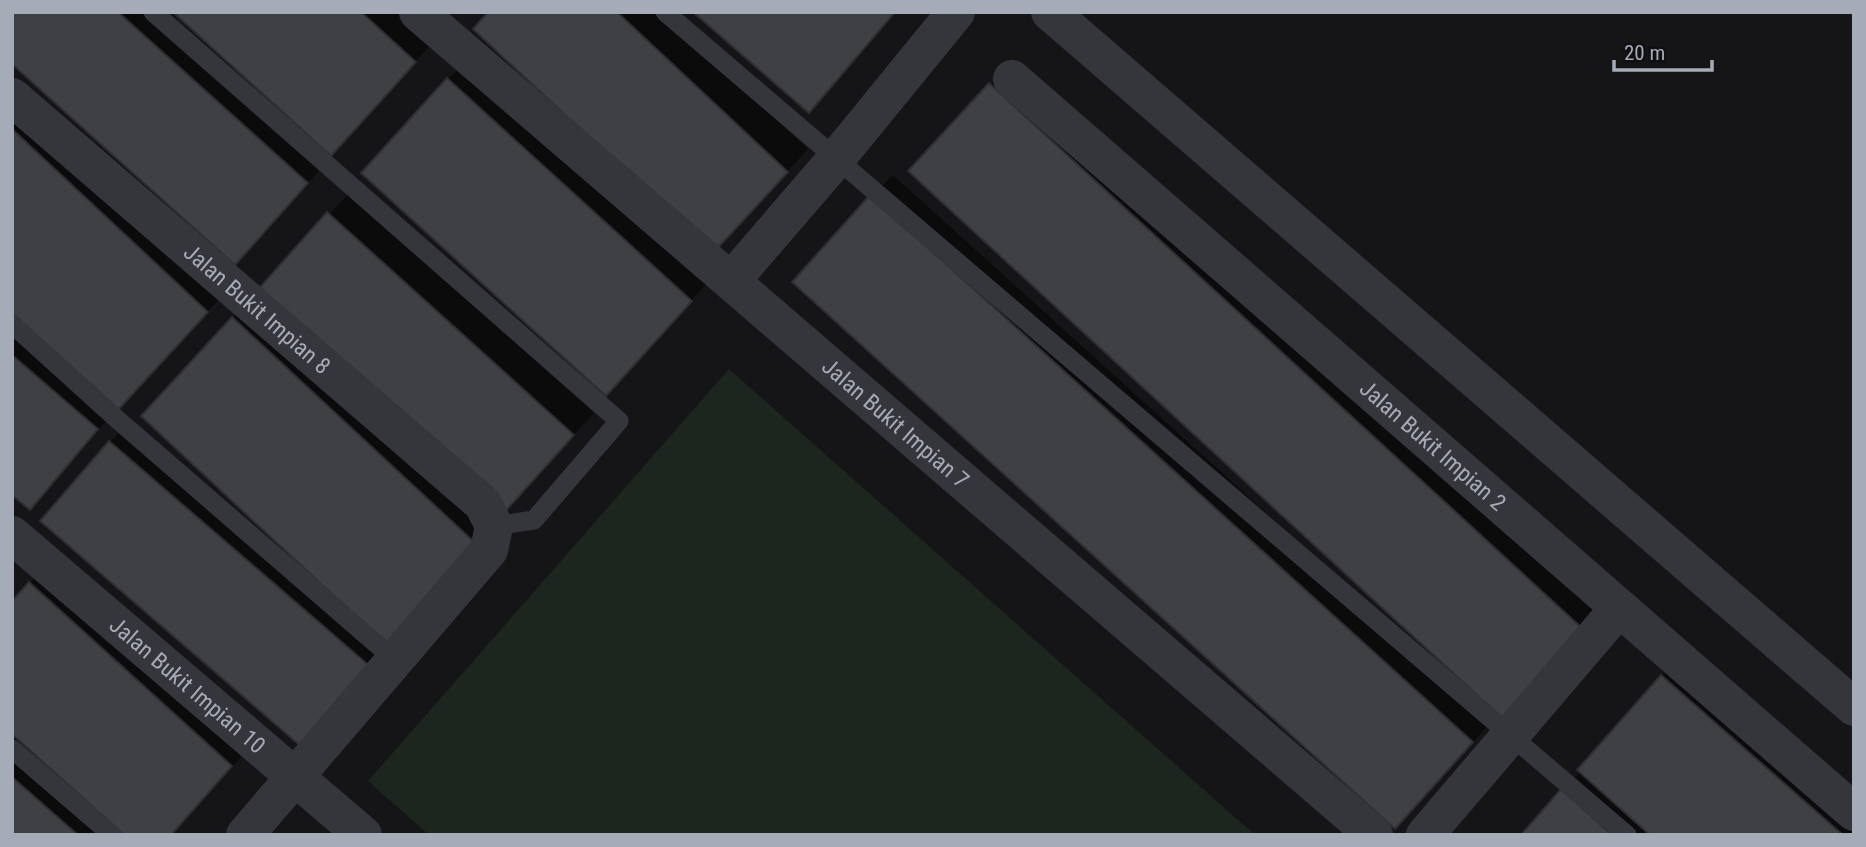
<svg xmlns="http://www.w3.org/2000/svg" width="1866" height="847" font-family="'Roboto Condensed',sans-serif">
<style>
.green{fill:#1c251e}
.shadow{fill:#0007}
.building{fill:#3f4044;stroke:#2f2f33;stroke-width:2}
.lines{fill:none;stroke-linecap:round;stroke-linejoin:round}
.lane{stroke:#35363c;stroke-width:19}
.street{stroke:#35363c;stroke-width:38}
.labels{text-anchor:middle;stroke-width:6;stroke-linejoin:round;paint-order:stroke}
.street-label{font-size:23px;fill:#a6abb8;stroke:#101012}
</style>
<rect width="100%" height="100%" fill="#151517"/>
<polygon class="green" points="729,369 1255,835 429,835 368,781"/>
<g class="shadow">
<polygon points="17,12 164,12 328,161 235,263"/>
<polygon points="175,12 406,12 436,39 352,132"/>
<polygon points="490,12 661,12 808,149 735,229"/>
<polygon points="696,12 896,12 830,89 809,110"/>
<polygon points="470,58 712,278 627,372 448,79"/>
<polygon points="1012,62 1603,607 1524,694 911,171"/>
<polygon points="12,88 228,290 118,407 51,486 30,507 12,492"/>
<polygon points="893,175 1494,719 1416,805 872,196"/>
<polygon points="350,192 594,413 501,514 506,530 324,724 43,521 110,442 132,420 298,564 300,561 233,318"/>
<polygon points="52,562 253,744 171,835 12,835 12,736 31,753 33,750 30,583"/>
<polygon points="1684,654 1854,804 1854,835 1523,835 1581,771 1580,770 1662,676"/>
</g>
<g class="building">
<polygon points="15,12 118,12 308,183 235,265 12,64 12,15"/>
<polygon points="173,12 361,12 416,62 331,156"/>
<polygon points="488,12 617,12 788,172 713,253 473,29"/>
<polygon points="693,12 895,12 809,113"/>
<polygon points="447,78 692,301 606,396 361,173"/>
<polygon points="989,83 1583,629 1502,718 908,171"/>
<polygon points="12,129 208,312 117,411 12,313"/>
<polygon points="870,195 1473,742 1395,829 792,282"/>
<polygon points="327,212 574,435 501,516 254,294"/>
<polygon points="232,317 486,553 394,652 141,416"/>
<polygon points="12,355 98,429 30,510 12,495"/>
<polygon points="109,441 372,668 303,748 40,521"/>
<polygon points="29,582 232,766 171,835 124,835 12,734 12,601"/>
<polygon points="1661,675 1843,835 1650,835 1577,770"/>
<polygon points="12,777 78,835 12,835"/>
<polygon points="1561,789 1612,835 1521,835"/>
</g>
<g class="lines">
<g class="lane">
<polyline points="153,12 619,421 534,520 494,526"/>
<polyline points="665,12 1627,835"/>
<polyline points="12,324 118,420 395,660"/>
<polyline points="12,749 112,835"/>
</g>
<g class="street">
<path id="s1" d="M418 12 1374 835"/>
<polyline points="1050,12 1854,707"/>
<path id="s2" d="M1012 79 1854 812"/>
<path id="s3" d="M12 97 483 504 494 526 489 550 245 835"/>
<polyline points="731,281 836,159 956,12"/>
<path id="s4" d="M12 535 363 835"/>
<polyline points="1425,835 1619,608"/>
</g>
</g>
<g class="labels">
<g class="street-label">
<text dy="8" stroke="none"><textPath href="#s3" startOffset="324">Jalan Bukit Impian 8</textPath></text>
<text dy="8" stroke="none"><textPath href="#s1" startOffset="630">Jalan Bukit Impian 7</textPath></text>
<text dy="8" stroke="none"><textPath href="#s2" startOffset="558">Jalan Bukit Impian 2</textPath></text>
<text dy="8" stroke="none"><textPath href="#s4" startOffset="231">Jalan Bukit Impian 10</textPath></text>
</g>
</g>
<rect width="1866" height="847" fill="none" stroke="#a6abb8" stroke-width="28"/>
<path d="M1614 60v10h98v-10" fill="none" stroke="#a6abb8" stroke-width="3.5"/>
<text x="1624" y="60" font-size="21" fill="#a6abb8" stroke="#101012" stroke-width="5" paint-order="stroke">20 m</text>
</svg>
